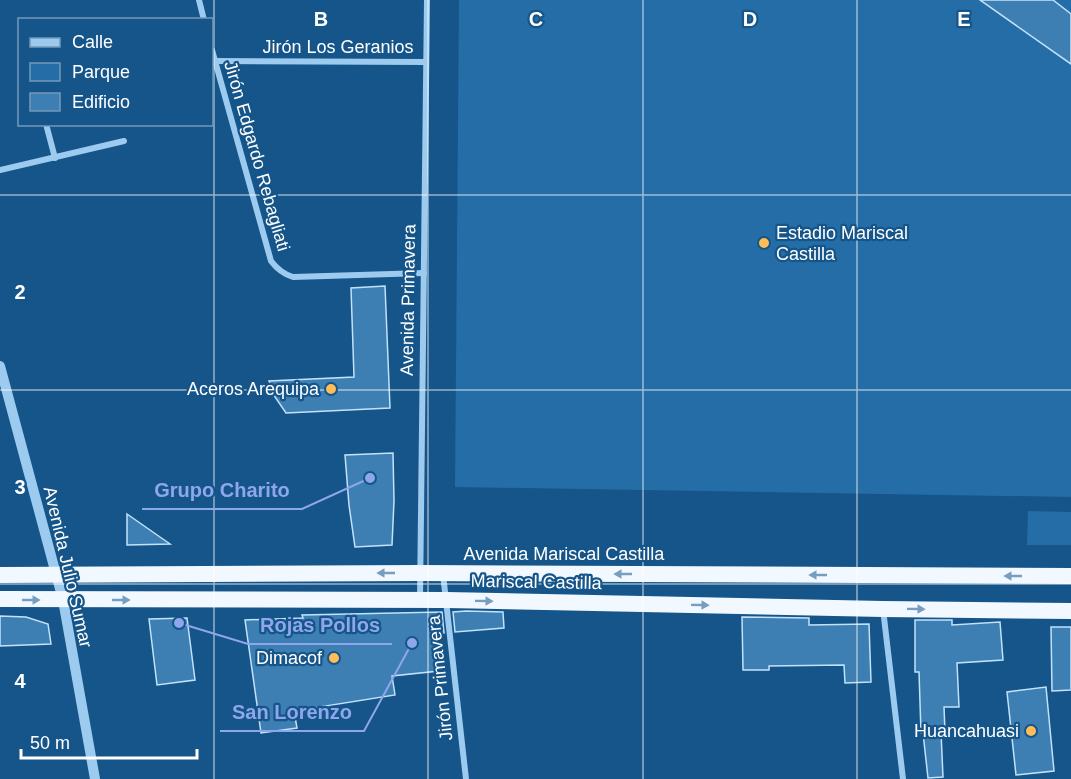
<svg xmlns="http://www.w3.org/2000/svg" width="1071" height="779" font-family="Arial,sans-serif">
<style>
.green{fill:#246da7}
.building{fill:#3d7fb2;stroke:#c2e2fb;stroke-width:1.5}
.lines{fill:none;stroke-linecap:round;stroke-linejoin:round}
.minor{stroke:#9ccbef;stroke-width:6}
.tertiary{stroke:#9ccbef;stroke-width:10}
.trunk{stroke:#f2f8ff;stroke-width:16}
.oneway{fill:#789ebe}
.grid{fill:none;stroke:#fff;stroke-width:1.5;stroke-opacity:0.55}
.poi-dot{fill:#ffbd5a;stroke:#155589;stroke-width:2}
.labels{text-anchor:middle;stroke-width:4.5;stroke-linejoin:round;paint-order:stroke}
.street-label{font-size:18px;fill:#fff;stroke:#155589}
.poi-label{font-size:18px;fill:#fff;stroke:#155589;text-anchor:end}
.grid-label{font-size:20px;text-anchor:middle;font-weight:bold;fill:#fff;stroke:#155589;stroke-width:4.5;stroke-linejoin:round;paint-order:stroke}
.leader{fill:none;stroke:#8ea6ec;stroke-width:2}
.callout-dot{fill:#8ea6ec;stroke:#155589;stroke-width:2}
.callout-label{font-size:20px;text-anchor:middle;font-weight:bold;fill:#8ea6ec;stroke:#155589;stroke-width:4.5;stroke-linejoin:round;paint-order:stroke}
</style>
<rect width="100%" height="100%" fill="#155589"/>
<g class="green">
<polygon points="459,0 1071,0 1071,497 455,487"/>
<polygon points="1028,511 1071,512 1071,545 1027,545"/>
</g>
<g class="building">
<polygon points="980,0 1053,0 1071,14 1071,64"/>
<polygon points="385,286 390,408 286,413 275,397 269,381 354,377 351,288"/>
<polygon points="393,453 394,501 392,545 355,547 349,505 345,455"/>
<polygon points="127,514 170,544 127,545"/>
<polygon points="466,611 503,612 504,628 455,632 453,612"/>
<polygon points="442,612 444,633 435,634 439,671 392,676 395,695 294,711 297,728 261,733 245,620 303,618 302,615"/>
<polygon points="0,616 26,617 48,624 51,644 0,646"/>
<polygon points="742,617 809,618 809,625 869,624 871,682 845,683 844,665 769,666 769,670 743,670"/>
<polygon points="187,618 195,680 157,685 149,619"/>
<polygon points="915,620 952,620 952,625 1000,622 1003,660 957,663 959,707 944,707 945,732 941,732 943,777 928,778 923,733 921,733 919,672 915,672"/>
<polygon points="1051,627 1071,627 1071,690 1052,691"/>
<polygon points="1046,687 1054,771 1016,775 1007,692"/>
</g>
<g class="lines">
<g class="minor">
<polyline points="199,0 204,20"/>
<path d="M212 50 271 261C277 269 283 274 293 277L424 273"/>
<polyline points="214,61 426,62"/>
<polyline points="46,124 55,158"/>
<polyline points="0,170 124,141"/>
<polyline points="443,574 466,779"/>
<polyline points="420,599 427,0"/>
<polyline points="883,609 903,779"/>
</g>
<polyline class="tertiary" points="0,366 63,600 95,779"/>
<g class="trunk">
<polyline points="0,575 420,573 1071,576"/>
<polyline points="0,599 447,600 883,609 1071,611"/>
</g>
</g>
<defs><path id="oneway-solid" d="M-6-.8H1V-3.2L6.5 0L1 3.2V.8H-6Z" transform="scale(1.5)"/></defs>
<g class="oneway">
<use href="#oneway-solid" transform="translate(386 573) rotate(180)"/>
<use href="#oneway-solid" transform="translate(623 574) rotate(-180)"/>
<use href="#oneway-solid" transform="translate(818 575) rotate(-180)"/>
<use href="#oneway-solid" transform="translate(1013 576) rotate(-180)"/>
<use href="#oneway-solid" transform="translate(31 600)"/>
<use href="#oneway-solid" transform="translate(121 600)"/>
<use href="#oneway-solid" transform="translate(484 601) rotate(1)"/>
<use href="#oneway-solid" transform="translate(700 605) rotate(1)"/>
<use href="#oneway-solid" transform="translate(916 609) rotate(1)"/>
</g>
<path class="grid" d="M214 0V779M428 0V779M643 0V779M857 0V779M0 195H1071M0 390H1071M0 584H1071"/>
<g class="poi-dot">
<circle cx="764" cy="243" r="6"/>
<circle cx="331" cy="389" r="6"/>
<circle cx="334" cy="658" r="6"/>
<circle cx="1031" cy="731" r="6"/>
</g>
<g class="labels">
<g class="street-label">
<text x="338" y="53">Jirón Los Geranios</text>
<text transform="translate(257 156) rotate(74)" y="6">Jirón Edgardo Rebagliati</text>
<text transform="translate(408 300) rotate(-89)" y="6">Avenida Primavera</text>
<text x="564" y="560">Avenida Mariscal Castilla</text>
<text transform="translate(68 567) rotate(77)" y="6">Avenida Julio Sumar</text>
<text transform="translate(536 582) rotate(1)" y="6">Mariscal Castilla</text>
<text transform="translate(440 678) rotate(-96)" y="6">Jirón Primavera</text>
</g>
<g class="poi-label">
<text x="776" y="239" text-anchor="start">Estadio Mariscal<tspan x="776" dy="21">Castilla</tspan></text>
<text x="319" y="395">Aceros Arequipa</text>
<text x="322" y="664">Dimacof</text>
<text x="1019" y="737">Huancahuasi</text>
</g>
</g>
<g class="grid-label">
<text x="321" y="26">B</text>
<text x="536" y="26">C</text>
<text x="750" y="26">D</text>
<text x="964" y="26">E</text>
<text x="20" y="299">2</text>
<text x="20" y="494">3</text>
<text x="20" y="688">4</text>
</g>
<path class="leader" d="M370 478L302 509H142M179 623L248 644H392M412 643L364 731H220"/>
<g class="callout-dot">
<circle cx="370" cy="478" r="6"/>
<circle cx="179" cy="623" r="6"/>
<circle cx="412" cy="643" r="6"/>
</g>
<g class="callout-label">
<text x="222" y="497">Grupo Charito</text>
<text x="320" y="632">Rojas Pollos</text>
<text x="292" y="719">San Lorenzo</text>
</g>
<rect x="18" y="18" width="195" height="108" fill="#155589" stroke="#7399b8" stroke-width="1.5"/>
<rect x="30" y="38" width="30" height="9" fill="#9ccbef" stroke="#7399b8" stroke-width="1.5"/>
<text x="72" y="48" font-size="18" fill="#ffffff">Calle</text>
<rect x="30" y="63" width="30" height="18" fill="#246da7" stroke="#7399b8" stroke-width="1.5"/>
<text x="72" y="78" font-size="18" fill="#ffffff">Parque</text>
<rect x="30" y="93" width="30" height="18" fill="#3d7fb2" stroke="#7399b8" stroke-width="1.5"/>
<text x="72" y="108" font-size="18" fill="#ffffff">Edificio</text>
<path d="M21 749v9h176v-9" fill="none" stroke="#ffffff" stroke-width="3"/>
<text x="30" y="749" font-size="18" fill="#ffffff" stroke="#155589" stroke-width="4.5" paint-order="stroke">50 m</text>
</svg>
